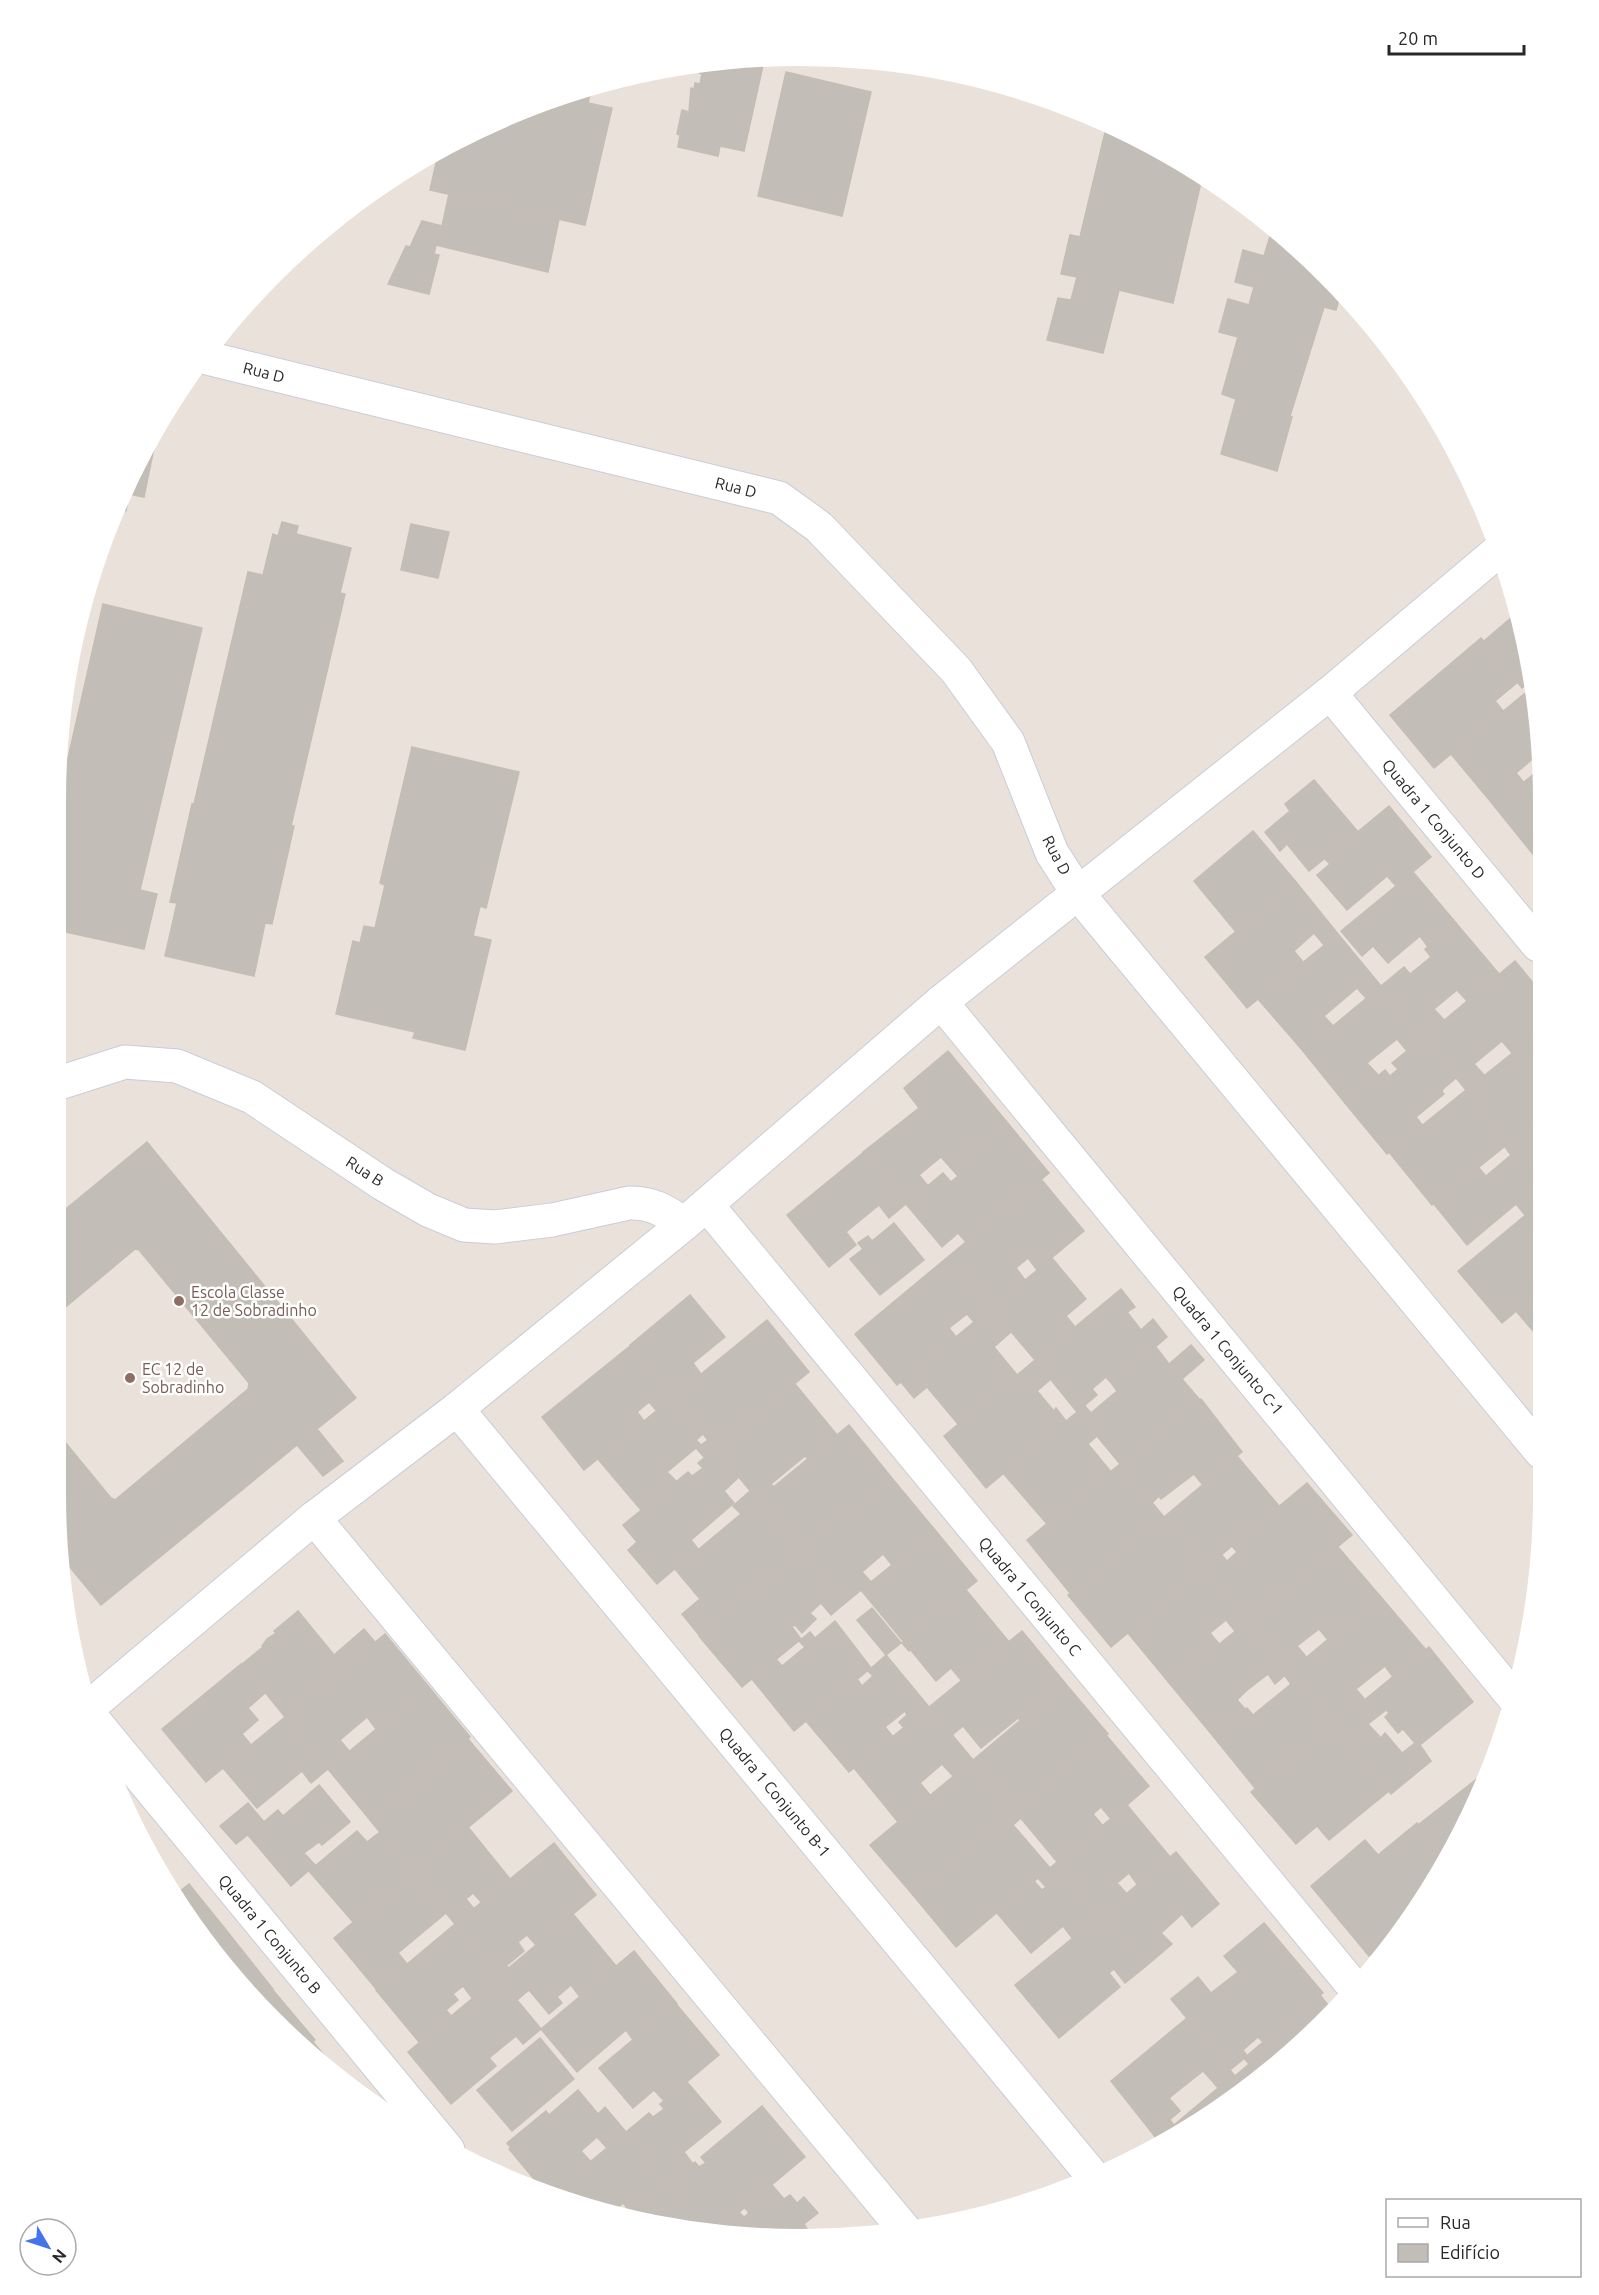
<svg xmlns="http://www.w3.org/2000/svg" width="1599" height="2295" font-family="Ubuntu,sans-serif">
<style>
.building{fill:#c2bdb6;stroke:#c4bdb4;stroke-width:1.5;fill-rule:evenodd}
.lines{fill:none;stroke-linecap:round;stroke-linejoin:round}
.minor-casing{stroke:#c9cdd9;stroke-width:35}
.minor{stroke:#fff;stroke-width:33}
.education-dot{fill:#8d6e63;stroke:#fff;stroke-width:2}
.labels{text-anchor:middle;stroke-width:5;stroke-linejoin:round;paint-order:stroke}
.street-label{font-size:16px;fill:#282828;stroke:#fff}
.education-label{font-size:16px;fill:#785e54;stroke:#fff;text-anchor:start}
</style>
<rect width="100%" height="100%" fill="#e9e1da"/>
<g class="building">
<polygon points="760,60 764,61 744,151 720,146 718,156 678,147 680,135 677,134 682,110 689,112 691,88 694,89 695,83 700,84 702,74 699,73 702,62"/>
<polygon points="786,72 871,92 842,216 758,196"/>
<polygon points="586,89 591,90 588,103 612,108 585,225 430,190 439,150 560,95"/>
<polygon points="1107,124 1128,132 1202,178 1173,303 1119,290 1103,353 1047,340 1058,298 1071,300 1077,277 1061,274 1070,235 1080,237"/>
<polygon points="449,194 559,219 548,272 436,245 434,254 439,255 429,294 388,284 406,246 410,247 422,221 442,226"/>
<polygon points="1272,230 1276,231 1341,292 1336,310 1324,307 1290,416 1292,417 1277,471 1221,454 1236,399 1222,394 1238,337 1219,332 1228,299 1249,305 1254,287 1235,282 1243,250 1264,256"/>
<polygon points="150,437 156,438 144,497 129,494 126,511 115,509"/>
<polygon points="282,522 298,526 296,534 351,548 340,593 345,594 291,826 294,826 272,924 265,923 254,976 165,956 177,903 170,902 186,831 192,804 194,804 248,572 263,575 273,534 278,536"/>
<polygon points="411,524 449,532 438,578 401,570"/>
<polygon points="103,604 202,628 140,890 157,894 144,949 56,930 56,811"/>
<polygon points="1519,611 1533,679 1522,688 1484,641"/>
<polygon points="78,626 80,627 66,689 70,654"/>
<polygon points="1481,638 1518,682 1495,701 1503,711 1434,768 1390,715"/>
<polygon points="1534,686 1537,700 1529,690"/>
<polygon points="1529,690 1537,702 1537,755 1516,773 1524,783 1495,807 1451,754"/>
<polygon points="412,747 519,772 486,908 480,906 473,936 491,940 465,1050 413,1038 415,1032 336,1014 353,941 360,943 364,926 375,928 385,885 380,883"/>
<polygon points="1537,771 1538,857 1536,858 1495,807"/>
<polygon points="1314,780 1358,832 1309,871 1287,844 1280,851 1265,832 1290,811 1285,804"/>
<polygon points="1389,806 1431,857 1396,886 1387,876 1347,910 1317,875 1330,864 1325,859"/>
<polygon points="1253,831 1296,882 1236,932 1194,881"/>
<polygon points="1413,872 1456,923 1428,947 1420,936 1388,963 1373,946 1362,956 1341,931"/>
<polygon points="1296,882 1338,934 1324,945 1314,933 1294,951 1303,962 1247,1008 1205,957"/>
<polygon points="1456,923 1499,974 1467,1001 1457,990 1434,1009 1444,1020 1423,1038 1381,986 1404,967 1410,974 1431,957 1425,949"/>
<polygon points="1338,934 1381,986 1366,998 1357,988 1324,1016 1333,1026 1303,1051 1258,999"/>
<polygon points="1515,961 1539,990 1539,1032 1512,1053 1502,1041 1474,1064 1485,1076 1466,1090 1423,1038"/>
<polygon points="1381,986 1423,1038 1407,1051 1397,1039 1367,1063 1378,1075 1345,1103 1303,1051"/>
<polygon points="1539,1032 1539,1118 1509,1143 1466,1090"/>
<polygon points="1423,1038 1456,1078 1443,1089 1442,1092 1444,1094 1416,1117 1423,1126 1387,1154 1345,1103 1385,1070 1390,1076 1398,1069 1392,1063"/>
<polygon points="948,1051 1006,1121 950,1167 941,1157 919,1175 928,1186 906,1204 863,1152 919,1108 904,1088"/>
<polygon points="1466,1090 1509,1143 1432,1205 1389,1152"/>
<polygon points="1539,1118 1540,1180 1509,1143"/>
<polygon points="1006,1121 1049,1173 966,1242 958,1233 942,1247 906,1204 943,1173 951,1182 958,1176 950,1167"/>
<polygon points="147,1142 356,1398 317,1429 343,1461 323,1476 297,1445 101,1605 64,1560 56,1496 56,1431 111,1498 115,1500 248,1389 249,1383 139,1250 135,1249 56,1315 56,1217"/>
<polygon points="1509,1143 1540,1180 1540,1203 1525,1215 1516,1204 1467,1245 1434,1204 1479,1168 1486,1176 1511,1155 1505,1147"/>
<polygon points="864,1152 906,1204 889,1218 879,1205 846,1232 856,1245 829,1267 787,1215"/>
<polygon points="1041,1179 1084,1231 1037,1270 1028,1258 1016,1268 1025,1280 991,1308 949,1256"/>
<polygon points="1540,1203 1540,1291 1502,1323 1458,1271"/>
<polygon points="894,1223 924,1260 880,1295 850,1259 863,1249 858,1243 868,1236 872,1241"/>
<polygon points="949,1256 991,1308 974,1322 967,1314 949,1328 956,1337 897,1385 855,1334"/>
<polygon points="1052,1258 1086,1299 1066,1316 1075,1327 1035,1360 991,1308"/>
<polygon points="1121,1289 1135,1307 1127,1312 1141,1330 1153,1319 1167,1337 1112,1384 1106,1377 1092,1389 1097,1395 1077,1412 1035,1360"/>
<polygon points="1540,1291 1541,1340 1516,1311"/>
<polygon points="690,1295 725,1337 693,1363 701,1374 673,1397 630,1345"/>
<polygon points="991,1308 1011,1332 994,1347 1017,1375 958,1424 927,1387 914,1398 901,1382"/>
<polygon points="767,1320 809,1372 715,1449 673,1397"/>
<polygon points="1191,1345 1204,1360 1182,1379 1200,1400 1120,1464 1077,1412 1085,1406 1091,1413 1117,1391 1112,1384 1156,1347 1169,1364"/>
<polygon points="630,1346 673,1397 656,1410 649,1402 637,1412 644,1421 584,1470 542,1417"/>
<polygon points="1035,1360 1051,1379 1037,1391 1054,1411 1056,1408 1066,1421 986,1488 944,1436"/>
<polygon points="795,1384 837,1435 808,1459 805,1456 771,1484 774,1487 758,1500 715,1449"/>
<polygon points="673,1397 703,1434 696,1440 701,1445 708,1440 715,1449 704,1457 696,1448 667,1472 676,1481 641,1510 598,1459"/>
<polygon points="1201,1399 1242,1452 1202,1484 1194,1474 1161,1499 1159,1496 1152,1503 1120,1464"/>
<polygon points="1077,1412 1097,1436 1088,1444 1111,1472 1047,1524 1003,1473"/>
<polygon points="849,1425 891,1477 802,1552 759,1499"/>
<polygon points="715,1449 739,1477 724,1491 734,1503 691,1540 698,1549 657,1584 628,1550 637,1542 623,1525 688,1472 692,1476 703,1468 698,1463"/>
<polygon points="1237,1456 1279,1506 1206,1568 1164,1517"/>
<polygon points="1120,1464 1164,1517 1070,1593 1027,1540"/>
<polygon points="891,1477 935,1530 892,1565 883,1554 862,1572 871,1582 844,1604 801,1552"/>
<polygon points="1307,1483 1352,1535 1249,1620 1206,1568 1221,1554 1227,1561 1237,1552 1232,1546"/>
<polygon points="750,1491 758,1500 741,1514 733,1506"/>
<polygon points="759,1499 802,1552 699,1635 682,1614 700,1599 675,1569"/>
<polygon points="1164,1517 1206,1568 1111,1647 1068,1595"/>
<polygon points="935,1530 977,1581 903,1641 861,1590"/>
<polygon points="1338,1547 1380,1596 1328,1640 1319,1629 1297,1646 1307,1658 1290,1671 1249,1620"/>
<polygon points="801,1552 844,1604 831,1615 821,1603 810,1613 816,1619 802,1633 795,1625 792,1627 801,1639 742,1687 699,1636"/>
<polygon points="1206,1568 1249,1620 1235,1631 1226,1620 1210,1633 1219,1644 1170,1684 1128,1633"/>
<polygon points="966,1590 1009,1642 961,1680 951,1668 936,1681 910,1649 909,1651 902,1643"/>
<polygon points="1380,1596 1426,1650 1393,1677 1385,1666 1356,1689 1365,1700 1334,1725 1290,1671"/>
<polygon points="872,1608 901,1643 886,1655 857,1620"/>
<polygon points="298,1611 334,1655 364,1629 375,1642 285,1717 242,1664 263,1647 262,1646 267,1639 276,1633 274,1631"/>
<polygon points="1249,1620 1290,1671 1275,1684 1268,1674 1246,1691 1237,1700 1245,1709 1213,1736 1170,1684"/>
<polygon points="835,1621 871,1668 794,1731 752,1679 776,1659 782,1666 805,1647 799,1641 810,1632 815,1638"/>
<polygon points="1022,1631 1065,1683 1020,1720 1018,1718 981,1748 963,1726 952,1735 929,1707"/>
<polygon points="385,1634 428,1686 376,1729 367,1717 340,1740 349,1751 328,1769 285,1717"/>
<path d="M1429 1647 1473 1702 1420 1745 1431 1761 1391 1794 1334 1725ZM1386 1710 1389 1713 1385 1717 1398 1733 1403 1729 1415 1743 1402 1753 1385 1733 1381 1738 1368 1724Z"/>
<polygon points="886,1655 929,1707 904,1728 899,1722 907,1715 905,1711 885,1727 893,1737 849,1772 806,1721 857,1679 862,1686 873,1676 868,1671"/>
<polygon points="241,1664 265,1693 248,1708 258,1720 242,1734 251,1745 206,1782 162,1729"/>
<polygon points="1290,1671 1334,1725 1255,1788 1213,1736 1247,1708 1253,1715 1291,1684 1285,1676"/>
<polygon points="1065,1683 1108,1734 1015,1811 973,1760"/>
<polygon points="428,1686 470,1737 370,1820 328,1769"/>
<polygon points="929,1707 973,1760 953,1776 942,1764 920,1783 930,1795 898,1822 854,1768"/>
<polygon points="285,1717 328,1769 311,1783 302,1771 257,1808 223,1768"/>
<polygon points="1334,1725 1389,1791 1329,1840 1317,1826 1296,1844 1251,1792"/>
<polygon points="1106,1735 1149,1786 1111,1819 1101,1807 1093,1814 1103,1826 1058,1863 1015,1811"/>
<polygon points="468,1739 512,1791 413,1873 370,1820"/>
<polygon points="973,1760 1015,1811 913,1895 870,1845"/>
<polygon points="1487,1771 1467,1824 1446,1858 1418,1825"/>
<polygon points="319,1785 350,1822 322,1845 319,1842 304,1853 315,1865 291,1886 248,1835 278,1810 283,1816"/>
<polygon points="248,1803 264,1822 236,1844 220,1826"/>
<polygon points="1127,1805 1170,1857 1137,1884 1129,1873 1117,1883 1126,1893 1101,1915 1058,1863"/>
<polygon points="1015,1811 1021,1818 1013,1825 1050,1868 956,1947 913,1895"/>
<polygon points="1417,1823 1446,1858 1403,1928 1369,1956 1311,1886 1365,1840 1378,1855"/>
<polygon points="468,1827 510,1879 482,1903 473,1893 466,1899 474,1909 455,1924 413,1873"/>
<polygon points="357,1831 367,1842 380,1832 413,1873 353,1922 309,1871"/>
<polygon points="554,1843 596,1895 536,1945 527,1935 518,1942 524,1951 506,1966 509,1968 498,1977 455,1924"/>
<polygon points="1176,1852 1219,1904 1192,1927 1182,1914 1161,1933 1172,1944 1145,1967 1101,1915"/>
<polygon points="1057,1862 1101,1915 1072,1938 1063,1926 1031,1953 997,1913 1034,1881 1042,1890 1046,1887 1038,1878"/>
<polygon points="413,1873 446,1913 398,1953 407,1964 377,1990 334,1938"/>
<polygon points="189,1884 230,1935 215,1947 181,1909 174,1896"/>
<polygon points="573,1914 616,1966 580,1997 571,1985 557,1997 562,2003 549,2014 529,1990 517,2000 498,1977"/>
<polygon points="1101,1915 1145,1967 1125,1983 1114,1969 1109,1973 1120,1987 1059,2038 1015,1985"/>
<polygon points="1264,1923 1323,1993 1263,2042 1258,2037 1243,2050 1247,2056 1230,2070 1171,1999 1198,1977 1211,1993 1238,1972 1224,1956"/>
<polygon points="455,1924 498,1977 472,1998 463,1986 453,1994 458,2000 446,2010 451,2016 419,2042 376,1990"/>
<polygon points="230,1935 273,1989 260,1999 215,1947"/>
<polygon points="634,1951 677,2004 633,2040 626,2030 577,2072 541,2029"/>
<polygon points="498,1977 541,2029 523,2044 516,2036 489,2058 496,2066 451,2104 408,2052"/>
<polygon points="272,1989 315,2040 304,2049 260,1999"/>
<polygon points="1320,1995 1332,2010 1290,2055 1243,2086 1235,2076 1249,2064 1244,2058"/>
<polygon points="676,2004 719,2055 664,2101 654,2090 633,2108 599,2068"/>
<polygon points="1187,2018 1230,2070 1214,2083 1203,2071 1169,2098 1180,2111 1153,2134 1111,2081"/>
<polygon points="540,2038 574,2079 512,2131 477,2090"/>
<polygon points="313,2042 346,2081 304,2049"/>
<polygon points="1230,2070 1243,2086 1159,2142 1153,2134 1170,2120 1174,2125 1218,2088 1214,2083"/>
<polygon points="687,2082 721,2122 684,2152 693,2164 668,2184 626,2132 649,2113 653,2117 664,2109 660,2104"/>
<polygon points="578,2090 598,2114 605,2107 626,2132 607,2148 597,2137 581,2151 591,2162 553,2193 548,2192 542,2185 540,2186 509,2149 511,2148 507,2143 546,2111 549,2115"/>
<polygon points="762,2106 805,2157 713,2234 710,2234 668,2184 695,2162 699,2167 706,2163 701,2157"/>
<polygon points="626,2132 668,2184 632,2214 623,2203 615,2210 553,2193"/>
<polygon points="668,2184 710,2234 632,2214"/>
<polygon points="772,2185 784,2199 790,2195 797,2203 804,2197 818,2213 804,2224 813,2238 800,2239 713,2234 739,2212 744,2217 749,2213 745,2208"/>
</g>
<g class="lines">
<defs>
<g id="minor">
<polyline points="203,357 779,498 819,527 956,670 1008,742 1052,853 1079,895 1541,1452"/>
<polyline points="1330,693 1538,945"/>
<polyline points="941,1002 1514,1698"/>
<path d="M56 1084 125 1062 177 1066 252 1097 383 1184 428 1210 464 1225 495 1227 552 1220 629 1203C651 1202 666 1211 684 1224"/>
<polyline points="707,1205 1354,1987"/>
<polyline points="457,1409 1092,2175"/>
<polyline points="314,1518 904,2229"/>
<polyline points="88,1708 314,1518 457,1409 684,1224 941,1002 1330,693 1497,552"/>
<polyline points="92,1718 448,2150"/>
</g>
</defs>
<use href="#minor" class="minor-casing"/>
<use href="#minor" class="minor"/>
</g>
<g class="education-dot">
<circle cx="179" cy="1301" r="6"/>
<circle cx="130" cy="1378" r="6"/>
</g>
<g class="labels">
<g class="street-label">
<text transform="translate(264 372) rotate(14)" y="6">Rua D</text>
<text transform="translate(736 487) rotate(14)" y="6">Rua D</text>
<text transform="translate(1434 819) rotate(50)" y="6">Quadra 1 Conjunto D</text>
<text transform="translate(1057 855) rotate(62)" y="6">Rua D</text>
<text transform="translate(365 1171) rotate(33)" y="6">Rua B</text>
<text transform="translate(1228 1350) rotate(50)" y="6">Quadra 1 Conjunto C-1</text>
<text transform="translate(1030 1596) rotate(50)" y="6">Quadra 1 Conjunto C</text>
<text transform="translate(775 1792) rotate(50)" y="6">Quadra 1 Conjunto B-1</text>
<text transform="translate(270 1934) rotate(50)" y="6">Quadra 1 Conjunto B</text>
</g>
<g class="education-label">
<text x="191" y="1298">Escola Classe<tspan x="191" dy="18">12 de Sobradinho</tspan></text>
<text x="142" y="1375">EC 12 de<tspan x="142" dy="18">Sobradinho</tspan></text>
</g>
</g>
<path d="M0 0H1599V2295H0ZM799 66H800A733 733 0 0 1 1533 799V1496A733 733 0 0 1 800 2229H799A733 733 0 0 1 66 1496V799A733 733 0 0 1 799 66Z" fill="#fff" fill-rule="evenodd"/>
<rect x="1386" y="2199" width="195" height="78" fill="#ffffff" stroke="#a9a9a9" stroke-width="1.5"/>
<rect x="1398" y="2218" width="30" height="9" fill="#ffffff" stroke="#a9a9a9" stroke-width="1.5"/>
<text x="1440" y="2229" font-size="18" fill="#282828">Rua</text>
<rect x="1398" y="2244" width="30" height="18" fill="#c2bdb6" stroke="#a9a9a9" stroke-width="1.5"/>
<text x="1440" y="2259" font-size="18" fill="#282828">Edifício</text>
<g transform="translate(48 2247) rotate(129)"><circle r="28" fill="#ffffff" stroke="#a9a9a9" stroke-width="1.5"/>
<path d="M0-4.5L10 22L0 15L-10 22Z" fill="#4473ed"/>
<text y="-9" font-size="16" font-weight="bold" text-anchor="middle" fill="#282828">N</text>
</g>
<path d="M1389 45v9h135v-9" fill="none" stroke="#282828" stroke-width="3"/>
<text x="1398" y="45" font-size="18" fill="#282828" stroke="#ffffff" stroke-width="4.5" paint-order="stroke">20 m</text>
</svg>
